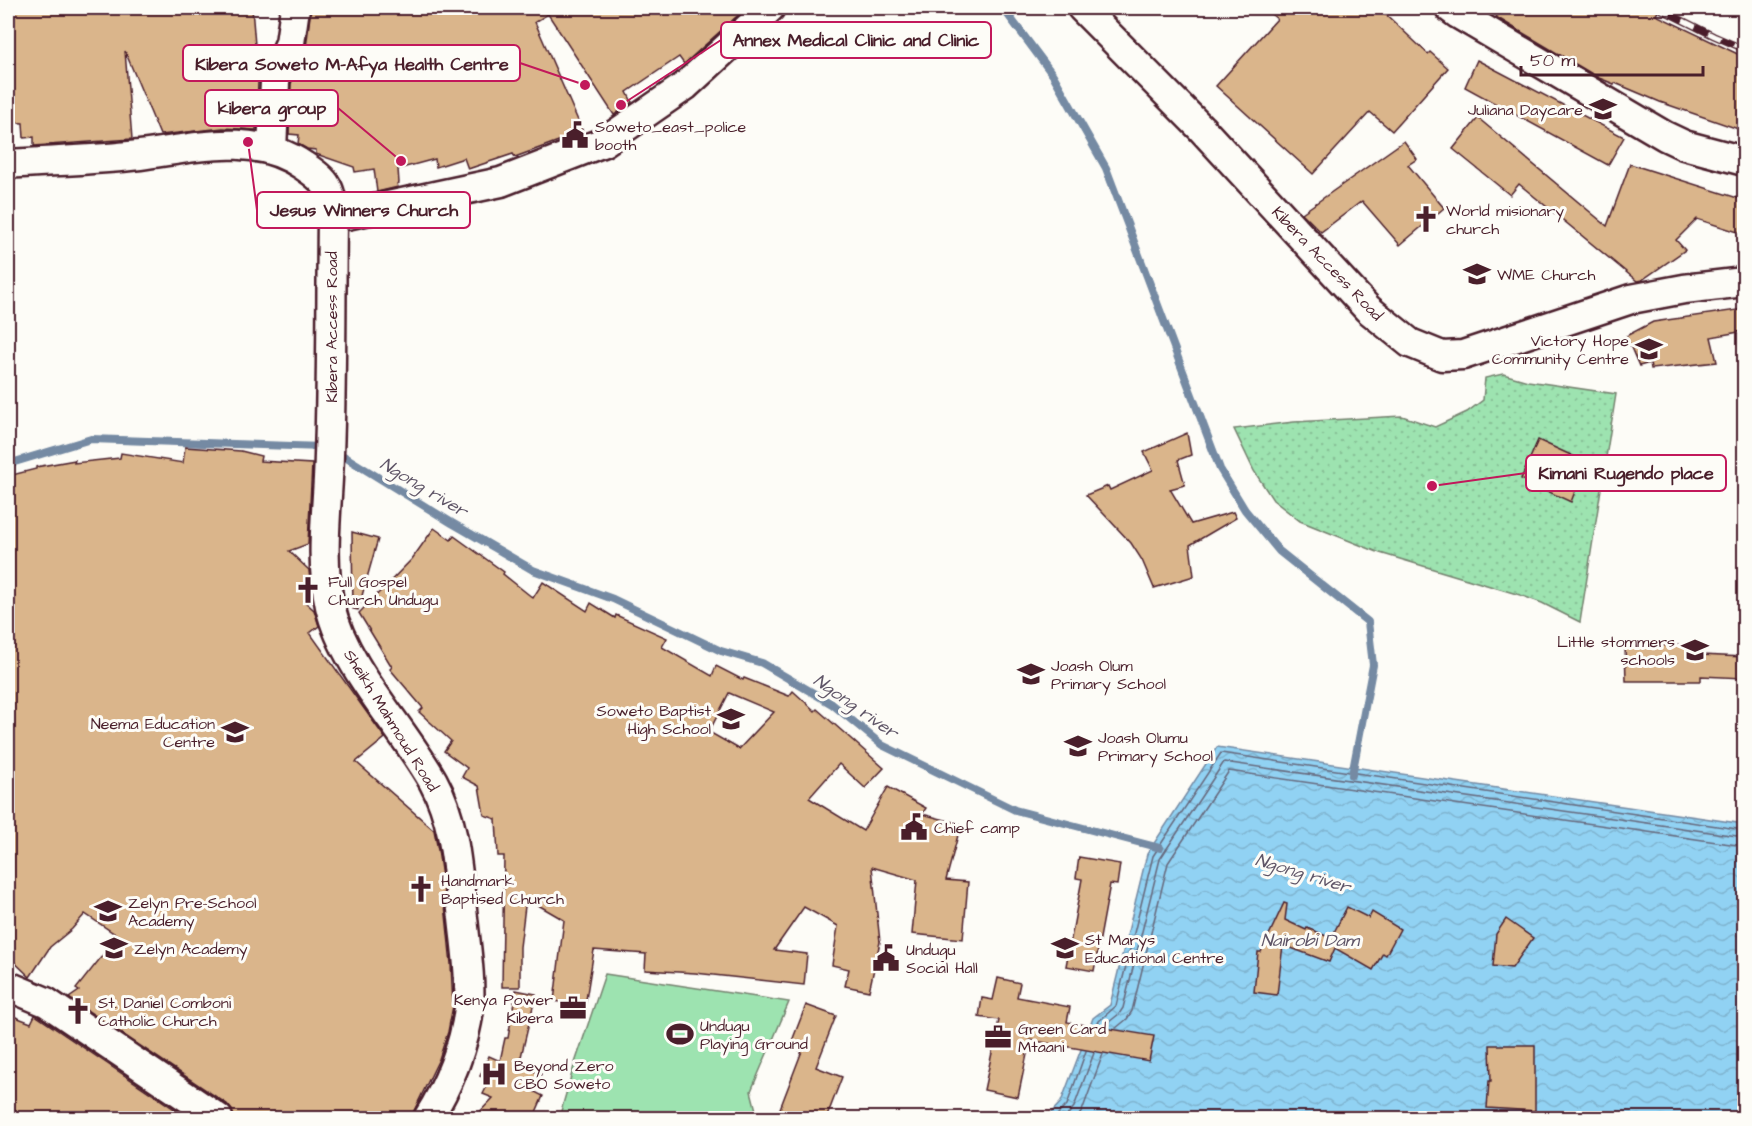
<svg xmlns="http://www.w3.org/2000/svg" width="1752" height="1126" font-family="'Architects Daughter',sans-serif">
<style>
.grass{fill:url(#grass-dots);stroke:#74816e;stroke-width:1.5}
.pitch{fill:#9de3b0;stroke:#74816e;stroke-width:1.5}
.water{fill:url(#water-waves);stroke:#758aa3;stroke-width:1.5}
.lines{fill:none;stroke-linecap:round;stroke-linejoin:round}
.shore{stroke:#66677b;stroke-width:1.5}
.stream{stroke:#758aa3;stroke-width:8}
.building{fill:#dab58b;stroke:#4a1f2b;stroke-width:1.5;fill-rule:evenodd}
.street-casing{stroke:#4a1f2b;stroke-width:33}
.street{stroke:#fdfcf7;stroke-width:28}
.rail-casing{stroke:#4a1f2b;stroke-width:7}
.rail{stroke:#fdfcf7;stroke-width:4.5;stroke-dasharray:14;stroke-linecap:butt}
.labels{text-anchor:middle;stroke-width:6;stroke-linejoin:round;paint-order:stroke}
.poi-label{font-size:16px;fill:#4a1f2b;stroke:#fdfcf7;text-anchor:start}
.street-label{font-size:16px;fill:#4a1f2b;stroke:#fdfcf7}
.water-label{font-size:18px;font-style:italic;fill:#5f5567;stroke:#fdfcf7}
.leader{fill:none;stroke:#c2185b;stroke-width:2}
.callout-dot{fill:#c2185b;stroke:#fdfcf7;stroke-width:2}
.callout{fill:#fdfcf7;stroke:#c2185b;stroke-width:2}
.callout-label{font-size:18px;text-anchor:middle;font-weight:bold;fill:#4a1f2b}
</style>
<defs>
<pattern id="grass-dots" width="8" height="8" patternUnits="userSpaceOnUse" patternTransform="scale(1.5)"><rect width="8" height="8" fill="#9de3b0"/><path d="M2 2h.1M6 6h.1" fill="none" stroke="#89c298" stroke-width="1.8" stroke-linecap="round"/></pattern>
<pattern id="water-waves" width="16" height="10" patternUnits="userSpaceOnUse" patternTransform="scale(1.5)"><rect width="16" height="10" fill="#91d2f3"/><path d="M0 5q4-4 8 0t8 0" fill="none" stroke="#7fb4d0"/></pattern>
</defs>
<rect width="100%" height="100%" fill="#fdfcf7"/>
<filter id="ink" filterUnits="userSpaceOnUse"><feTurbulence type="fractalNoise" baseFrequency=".0167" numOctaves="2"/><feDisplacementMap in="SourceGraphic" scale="12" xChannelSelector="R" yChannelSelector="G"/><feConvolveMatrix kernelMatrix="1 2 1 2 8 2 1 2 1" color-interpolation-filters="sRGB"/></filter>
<g filter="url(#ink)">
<polygon class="grass" points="1503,374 1528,381 1616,394 1580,622 1542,603 1520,595 1380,553 1300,521 1273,500 1254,471 1234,429 1294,422 1402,416 1435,427 1467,412 1483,400 1485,378"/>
<polygon class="pitch" points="605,974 789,1002 751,1091 758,1118 559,1118 574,1066"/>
<polygon class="water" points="1217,747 1744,824 1744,1118 1046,1118 1061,1102 1093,1018 1110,1005 1147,854"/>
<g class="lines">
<g class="shore">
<polyline points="1097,1025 1099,1021 1116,1006 1153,856 1221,753 1744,830"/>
<polyline points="1104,1026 1119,1014 1123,1008 1160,859 1224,762 1744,837"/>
<polyline points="1116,1028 1127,1019 1132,1011 1168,863 1229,771 1744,846"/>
<polyline points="1054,1118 1067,1105 1086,1051"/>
<polyline points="1065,1118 1074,1107 1094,1053"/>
<polyline points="1077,1118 1082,1111 1103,1054"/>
</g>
<g class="stream">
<polyline points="1003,8 1053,75 1106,168 1220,469 1245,510 1279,551 1368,622 1373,665 1352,775"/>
<polyline points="337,452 452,523 533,570 613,599 721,651 762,663 832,704 882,745 1015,810 1160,848"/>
<polyline points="8,464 91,439 323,447"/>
</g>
</g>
<g class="building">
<polygon points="10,8 252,8 258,82 256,130 223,128 160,135 125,51 132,139 34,146 34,137 24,138 23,123 8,122 8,17 10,17"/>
<polygon points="311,8 746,8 684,64 679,57 627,92 632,102 614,115 548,14 535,22 583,132 515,157 513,154 468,169 464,158 436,167 435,159 398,169 399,183 397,184 398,187 377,192 374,169 355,172 354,167 316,154 316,150 307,149 298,144 299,135 289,134 291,84 296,69 305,71 306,48"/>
<polygon points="1264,8 1379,8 1428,54 1430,52 1448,68 1392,131 1370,112 1313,174 1216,86 1277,19"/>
<polygon points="1502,8 1660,8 1656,15 1744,57 1744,131 1660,102 1615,83 1614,84 1599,78 1496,17"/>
<polygon points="1477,60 1624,137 1608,165 1465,87"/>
<polygon points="1478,118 1607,226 1630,164 1744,200 1744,234 1697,219 1676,240 1685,250 1642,280 1637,281 1519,184 1510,195 1453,149"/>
<polygon points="1404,141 1417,159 1408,165 1444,208 1400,245 1362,201 1321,232 1302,213"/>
<polygon points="1744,309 1744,331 1711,337 1717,362 1651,369 1650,363 1639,366 1626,336 1653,322"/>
<polygon points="1187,433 1191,455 1178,460 1185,485 1170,489 1191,524 1233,512 1236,518 1190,545 1194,576 1154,588 1142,560 1131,543 1086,495 1108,486 1110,490 1153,470 1144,452"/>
<polygon points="1538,440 1586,462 1571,502 1521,479"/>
<polygon points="185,447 241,451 261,456 260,461 312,464 308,544 289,551 309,570 311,594 304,601 314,610 319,626 310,633 385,738 356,762 434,830 438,850 442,877 438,885 443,885 451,964 453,1006 448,1032 439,1059 410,1119 234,1119 232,1110 227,1104 69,998 79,991 76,989 118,936 85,914 72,929 50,947 30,977 8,956 8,476 36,469 36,467 75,460 74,463 120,458 121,453 183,463"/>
<path d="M434 528 451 540 454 536 504 572 503 574 533 598 543 582 587 611 591 603 615 618 616 615 667 638 662 647 712 676 716 666 743 680 744 678 789 696 793 691 815 711 817 709 884 768 865 788 839 764 809 798 863 831 888 787 926 808 922 814 961 824 946 880 968 882 963 939 912 934 917 880 872 867 880 942 869 991 845 986 849 969 832 965 838 926 804 907 774 950 807 954 804 985 695 973 645 970 646 954 594 950 585 1006 554 1001 564 920 526 898 520 947V987H502L504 856H498L496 819 484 815 479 786 462 777 467 768 444 751 451 741 419 712 423 708 390 669 392 667 359 613 412 559ZM729 693 774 712 739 749 709 732Z"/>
<polygon points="352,532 378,539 358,610 353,609"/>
<polygon points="1701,645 1701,655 1744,657 1744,678 1701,676 1701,681 1626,681 1625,646"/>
<polygon points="1079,857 1120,864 1117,885 1110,884 1094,971 1066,966 1082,879 1076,878"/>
<polygon points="1284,903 1287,904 1285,920 1306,930 1307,928 1331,938 1347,907 1369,918 1372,912 1400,929 1386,955 1383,953 1373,970 1335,948 1329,962 1283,945 1277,995 1254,992 1258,952 1261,952"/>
<polygon points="1506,919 1533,938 1512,968 1493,966 1496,934"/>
<polygon points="998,978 1020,983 1017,997 1070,1007 1067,1022 1154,1036 1149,1061 1030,1040 1018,1097 984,1090 999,1020 979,1017 982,998 993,1000"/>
<polygon points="516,990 536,994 519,1065 541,1074 533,1091 543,1096 533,1119 473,1119 493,1098 483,1094 490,1080 480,1076 489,1056 500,1061 505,1038 508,1038"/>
<polygon points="806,1005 836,1016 816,1067 842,1077 826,1119 776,1119 802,1051 790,1046"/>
<polygon points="8,1014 31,1023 35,1015 38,1017 189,1119 8,1119"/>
<polygon points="1490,1045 1535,1045 1535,1111 1487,1108 1489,1081 1491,1081"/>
</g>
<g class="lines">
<defs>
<g id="street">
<polyline points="1082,8 1201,128 1368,309 1410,343 1442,356 1463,355 1631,299 1684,289 1744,282"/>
<polyline points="1450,8 1458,14 1665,136 1684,145 1744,161"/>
<polyline points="272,150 275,82 278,69 290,43 295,8"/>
<path d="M8 164C51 161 96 160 140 155 195 148 254 131 304 166 328 182 332 188 332 218"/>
<polyline points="8,986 46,1002 218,1118"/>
<path d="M428 1118C448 1087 465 1045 469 1008 471 978 466 948 463 918 457 871 456 823 433 781 402 726 344 667 330 606 319 557 328 505 329 455 332 376 331 297 332 218L501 182 604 142 685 86 770 8"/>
</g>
</defs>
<use href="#street" class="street-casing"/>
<use href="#street" class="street"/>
<defs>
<polyline id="rail" points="1658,8 1714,36 1744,49"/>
</defs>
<use href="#rail" class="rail-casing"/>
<use href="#rail" class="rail"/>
</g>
</g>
<defs>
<symbol id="school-bare" viewBox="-9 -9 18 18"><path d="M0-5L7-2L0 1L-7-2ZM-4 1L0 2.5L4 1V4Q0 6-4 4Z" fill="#4a1f2b" stroke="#fdfcf7" stroke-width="2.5" paint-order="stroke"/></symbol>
<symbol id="civic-bare" viewBox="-9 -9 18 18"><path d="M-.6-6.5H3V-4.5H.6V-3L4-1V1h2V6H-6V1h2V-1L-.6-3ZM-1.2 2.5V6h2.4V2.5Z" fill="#4a1f2b" stroke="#fdfcf7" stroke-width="2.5" paint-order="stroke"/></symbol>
<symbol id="church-bare" viewBox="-9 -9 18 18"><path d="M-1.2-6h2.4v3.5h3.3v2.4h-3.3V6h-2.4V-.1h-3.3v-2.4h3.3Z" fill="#4a1f2b" stroke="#fdfcf7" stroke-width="2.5" paint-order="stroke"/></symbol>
<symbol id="office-bare" viewBox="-9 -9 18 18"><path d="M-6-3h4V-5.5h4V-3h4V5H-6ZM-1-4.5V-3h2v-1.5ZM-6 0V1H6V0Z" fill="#4a1f2b" stroke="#fdfcf7" stroke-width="2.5" paint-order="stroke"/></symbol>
<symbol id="stadium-bare" viewBox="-9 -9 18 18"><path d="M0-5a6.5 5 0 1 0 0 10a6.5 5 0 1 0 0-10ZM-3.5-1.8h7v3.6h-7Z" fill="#4a1f2b" stroke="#fdfcf7" stroke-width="2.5" paint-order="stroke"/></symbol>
<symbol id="hospital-bare" viewBox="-9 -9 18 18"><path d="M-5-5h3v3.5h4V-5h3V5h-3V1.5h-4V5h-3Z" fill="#4a1f2b" stroke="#fdfcf7" stroke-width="2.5" paint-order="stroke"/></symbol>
</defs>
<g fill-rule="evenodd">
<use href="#school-bare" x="1584" y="90" width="38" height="38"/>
<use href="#civic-bare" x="556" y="116" width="38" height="38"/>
<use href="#church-bare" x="1407" y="200" width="38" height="38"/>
<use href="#school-bare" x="1458" y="255" width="38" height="38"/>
<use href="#school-bare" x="1630" y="330" width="38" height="38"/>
<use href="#church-bare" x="289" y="571" width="38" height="38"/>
<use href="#school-bare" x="1676" y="631" width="38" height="38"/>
<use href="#school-bare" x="1012" y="655" width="38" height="38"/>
<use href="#school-bare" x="712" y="700" width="38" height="38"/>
<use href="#school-bare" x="216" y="713" width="38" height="38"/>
<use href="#school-bare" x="1059" y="727" width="38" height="38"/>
<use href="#civic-bare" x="895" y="808" width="38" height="38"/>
<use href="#church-bare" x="402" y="870" width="38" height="38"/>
<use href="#school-bare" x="89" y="892" width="38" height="38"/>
<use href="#school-bare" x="95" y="929" width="38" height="38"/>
<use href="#school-bare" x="1046" y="929" width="38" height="38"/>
<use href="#civic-bare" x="867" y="939" width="38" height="38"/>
<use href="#office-bare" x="554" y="989" width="38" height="38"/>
<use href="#church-bare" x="59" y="992" width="38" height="38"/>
<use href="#stadium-bare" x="661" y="1015" width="38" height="38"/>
<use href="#office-bare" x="979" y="1018" width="38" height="38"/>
<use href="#hospital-bare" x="475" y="1055" width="38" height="38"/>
</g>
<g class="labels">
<g class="poi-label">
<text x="1583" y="115" text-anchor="end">Juliana Daycare</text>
<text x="595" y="132">Soweto_east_police<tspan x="595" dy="18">booth</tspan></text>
<text x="1446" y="216">World misionary<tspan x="1446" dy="18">church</tspan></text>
<text x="1497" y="280">WME Church</text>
<text x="1629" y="346" text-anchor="end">Victory Hope<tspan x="1629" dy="18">Community Centre</tspan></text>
<text x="328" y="587">Full Gospel<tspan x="328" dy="18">Church Undugu</tspan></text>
<text x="1675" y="647" text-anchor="end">Little stommers<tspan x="1675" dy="18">schools</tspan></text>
<text x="1051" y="671">Joash Olum<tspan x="1051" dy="18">Primary School</tspan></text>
<text x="711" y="716" text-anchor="end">Soweto Baptist<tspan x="711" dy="18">High School</tspan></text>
<text x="215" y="729" text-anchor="end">Neema Education<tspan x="215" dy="18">Centre</tspan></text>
<text x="1098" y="743">Joash Olumu<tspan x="1098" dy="18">Primary School</tspan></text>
<text x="934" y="833">Chief camp</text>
<text x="441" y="886">Handmark<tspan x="441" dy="18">Baptised Church</tspan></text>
<text x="128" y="908">Zelyn Pre-School<tspan x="128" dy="18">Academy</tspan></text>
<text x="1085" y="945">St Marys<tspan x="1085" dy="18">Educational Centre</tspan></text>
<text x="134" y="954">Zelyn Academy</text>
<text x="906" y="955">Undugu<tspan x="906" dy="18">Social Hall</tspan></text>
<text x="553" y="1005" text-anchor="end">Kenya Power<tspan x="553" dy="18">Kibera</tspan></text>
<text x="98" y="1008">St. Daniel Comboni<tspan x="98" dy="18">Catholic Church</tspan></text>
<text x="700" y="1031">Undugu<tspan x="700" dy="18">Playing Ground</tspan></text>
<text x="1018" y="1034">Green Card<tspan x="1018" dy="18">Mtaani</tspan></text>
<text x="514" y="1071">Beyond Zero<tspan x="514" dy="18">CBO Soweto</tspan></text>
</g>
<g class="street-label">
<text transform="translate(1328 263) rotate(46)" y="6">Kibera Access Road</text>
<text transform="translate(331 327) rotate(-90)" y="6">Kibera Access Road</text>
<text transform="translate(392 720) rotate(58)" y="6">Sheikh Mahmoud Road</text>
</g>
<g class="water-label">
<text transform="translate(424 487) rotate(31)" y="6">Ngong river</text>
<text transform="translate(856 706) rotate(35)" y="6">Ngong river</text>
<text transform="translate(1303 873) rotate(17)" y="6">Ngong river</text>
<text x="1310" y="946">Nairobi Dam</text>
</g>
</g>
<path class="leader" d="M621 105L721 40M585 85L520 63M401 161L338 108M248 142L257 210M1432 486L1526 473"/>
<g class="callout-dot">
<circle cx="621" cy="105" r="6"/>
<circle cx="585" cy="85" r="6"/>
<circle cx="401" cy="161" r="6"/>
<circle cx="248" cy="142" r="6"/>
<circle cx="1432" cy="486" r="6"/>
</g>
<g class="callout">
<rect x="721" y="22" width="270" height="36" rx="6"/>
<rect x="183" y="45" width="337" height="36" rx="6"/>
<rect x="205" y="90" width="133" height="36" rx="6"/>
<rect x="257" y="192" width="213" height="36" rx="6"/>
<rect x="1526" y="455" width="200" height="36" rx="6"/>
</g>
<g class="callout-label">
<text x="856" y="46">Annex Medical Clinic and Clinic</text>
<text x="352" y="70">Kibera Soweto M-Afya Health Centre</text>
<text x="272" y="114">kibera group</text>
<text x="364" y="216">Jesus Winners Church</text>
<text x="1626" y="479">Kimani Rugendo place</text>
</g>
<rect width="1752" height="1126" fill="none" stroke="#fdfcf7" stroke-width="30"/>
<rect x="15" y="15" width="1722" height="1096" fill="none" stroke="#4a1f2b" stroke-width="2" filter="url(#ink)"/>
<path d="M1521 66v9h182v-9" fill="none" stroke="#4a1f2b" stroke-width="3"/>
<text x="1530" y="66" font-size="18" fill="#4a1f2b" stroke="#fdfcf7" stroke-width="4.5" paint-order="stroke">50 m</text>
</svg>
